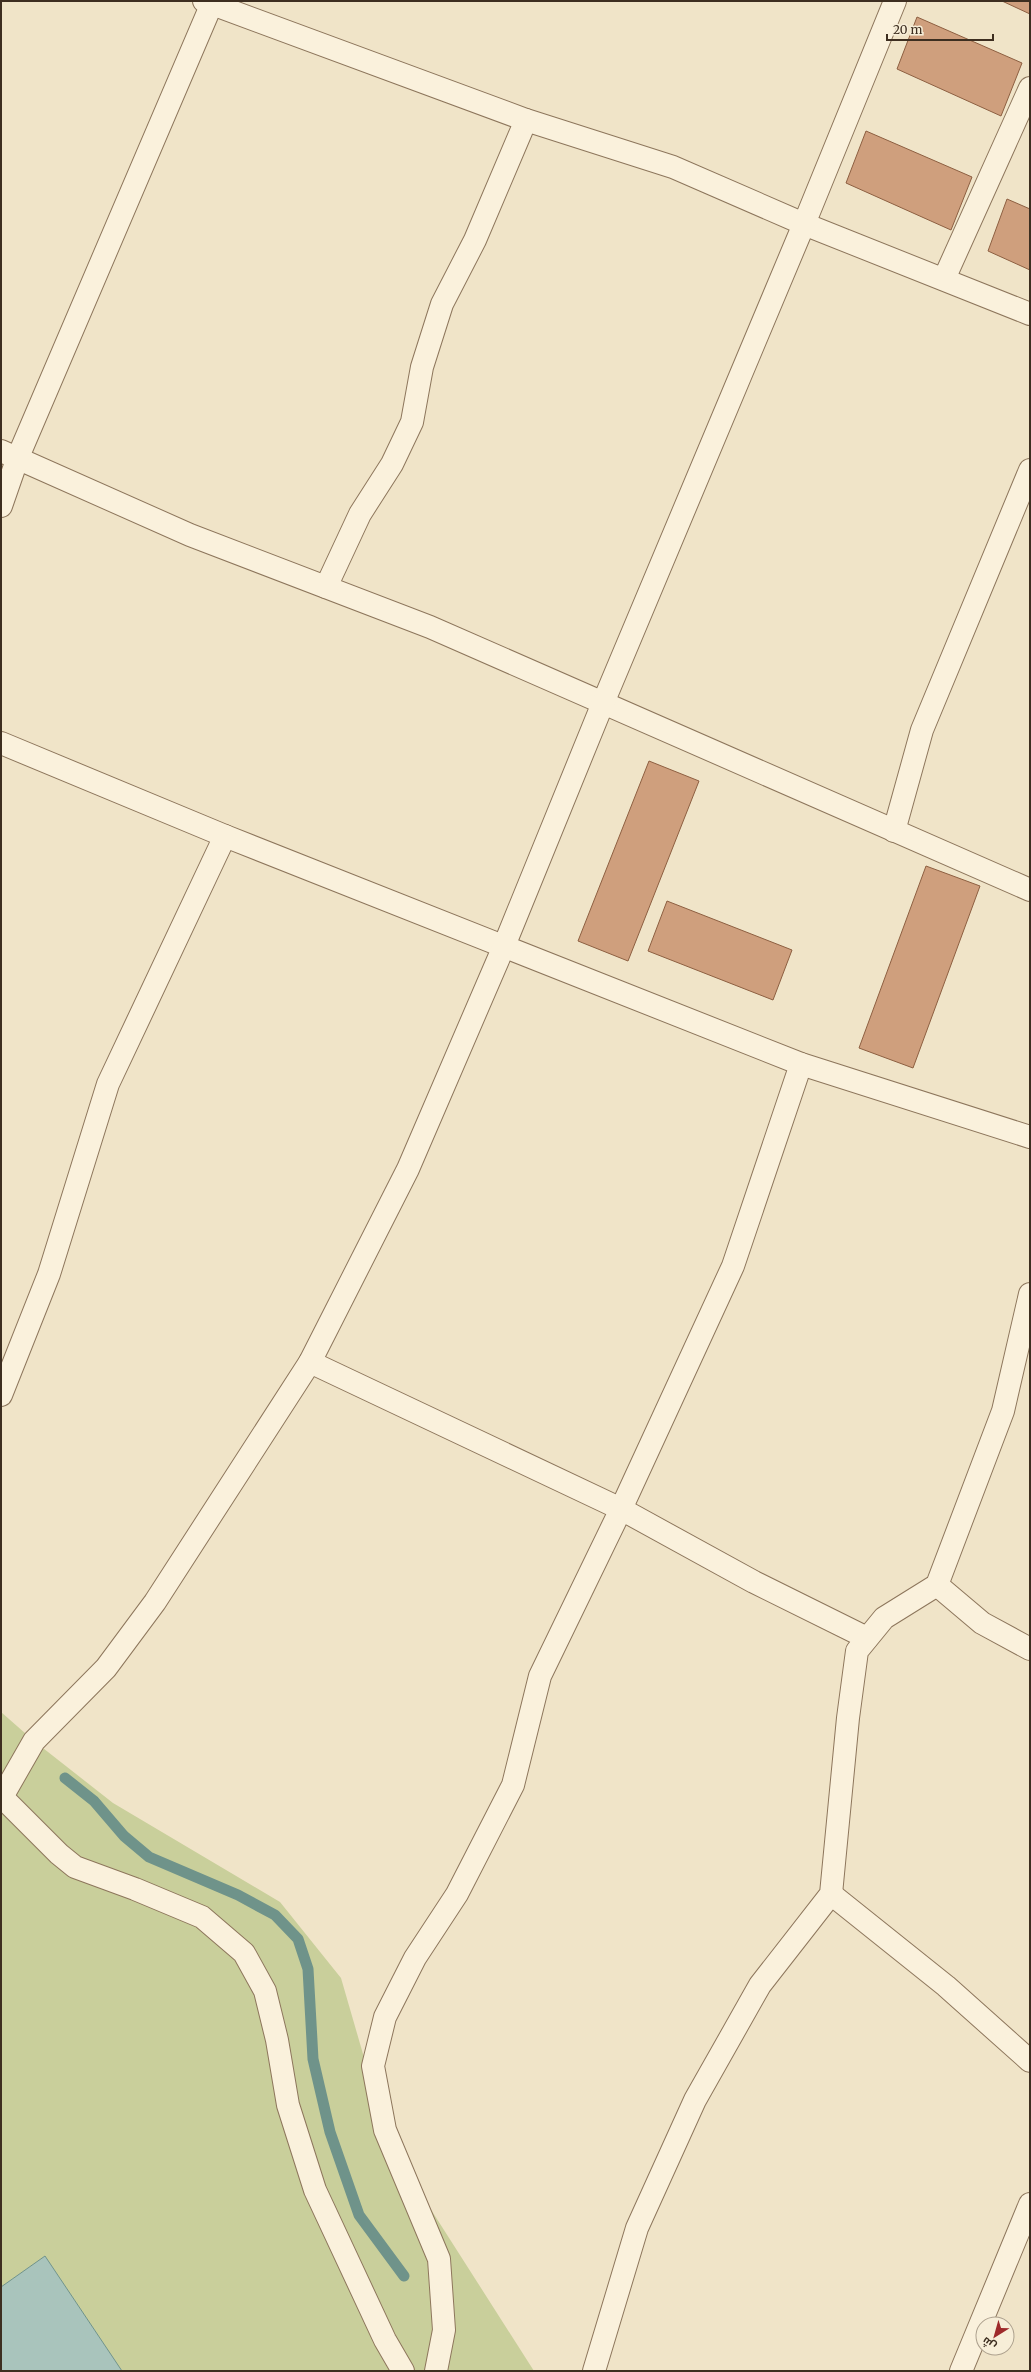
<svg xmlns="http://www.w3.org/2000/svg" width="1031" height="2372" font-family="Merriweather,Cairo,serif">
<style>
.green{fill:#c9cf9b}
.water{fill:#a9c4bc;stroke:#6f938a}
.lines{fill:none;stroke-linecap:round;stroke-linejoin:round}
.stream{stroke:#6f938a;stroke-width:11}
.building{fill:#cf9f7d;stroke:#8d5f41}
.minor-casing{stroke:#8d765c;stroke-width:24}
.minor{stroke:#faf1dc;stroke-width:22}
</style>
<rect width="100%" height="100%" fill="#f0e4c8"/>
<polygon class="green" points="1,1712 34,1741 113,1803 280,1902 341,1978 385,2130 428,2205 534,2371 122,2371 45,2256 1,2287"/>
<polygon class="water" points="45,2256 122,2371 1,2371 1,2287"/>
<g class="lines">
<polyline class="stream" points="65,1778 94,1801 124,1836 149,1857 238,1895 275,1915 298,1939 308,1969 313,2059 330,2132 359,2215 404,2276"/>
</g>
<g class="building">
<polygon points="1002,1 1030,1 1030,14"/>
<polygon points="917,17 1022,63 1001,116 897,69"/>
<polygon points="866,131 972,177 951,230 846,183"/>
<polygon points="1007,199 1030,209 1030,270 988,251"/>
<polygon points="649,761 699,781 628,961 578,941"/>
<polygon points="926,866 980,886 913,1068 859,1048"/>
<polygon points="667,901 792,950 773,1000 648,951"/>
</g>
<g class="lines">
<defs>
<g id="minor">
<polyline points="895,1 804,224 1030,314"/>
<polyline points="944,279 1030,88"/>
<polyline points="1,451 190,535 430,627 1030,890"/>
<polyline points="1,506 18,457 213,1"/>
<polyline points="326,587 360,514 392,464 412,422 422,367 442,304 475,240 526,120"/>
<polyline points="1,743 225,836 801,1064 1030,1137"/>
<polyline points="894,831 922,730 1030,470"/>
<polyline points="310,1362 621,1509 754,1582 867,1638"/>
<polyline points="1,1395 49,1274 108,1084 225,836"/>
<polyline points="937,1585 982,1623 1030,1649"/>
<polyline points="1,1796 59,1854 75,1867 135,1889 202,1917 244,1953 265,1991 277,2040 288,2105 315,2190 385,2340 403,2371"/>
<polyline points="2,1797 34,1741 106,1668 155,1602 310,1362 408,1169 504,946 603,703 804,224 673,167 526,120 204,1"/>
<polyline points="831,1894 946,1986 1030,2061"/>
<polyline points="436,2371 444,2330 439,2259 385,2130 373,2066 385,2017 415,1958 457,1894 513,1785 540,1676 621,1509 733,1266 801,1064"/>
<polyline points="594,2371 637,2228 695,2100 760,1985 831,1894 848,1718 857,1651 884,1618 937,1585 1003,1411 1030,1294"/>
<polyline points="961,2371 1030,2204"/>
</g>
</defs>
<use href="#minor" class="minor-casing"/>
<use href="#minor" class="minor"/>
</g>
<rect width="1031" height="2372" fill="none" stroke="#3d2e20" stroke-width="4"/>
<g transform="translate(995 2336) rotate(217)"><circle r="19" fill="#f7eed8" stroke="#ada18e"/>
<path d="M0-3L7 15L0 10L-7 15Z" fill="#9e2a2b"/>
<text y="-6" font-size="11" font-weight="bold" text-anchor="middle" fill="#3d2e20">ش</text>
</g>
<path d="M887 34v6h106v-6" fill="none" stroke="#3d2e20" stroke-width="2"/>
<text x="893" y="34" font-size="12" fill="#3d2e20" stroke="#f7eed8" stroke-width="3" paint-order="stroke">20 m</text>
</svg>
